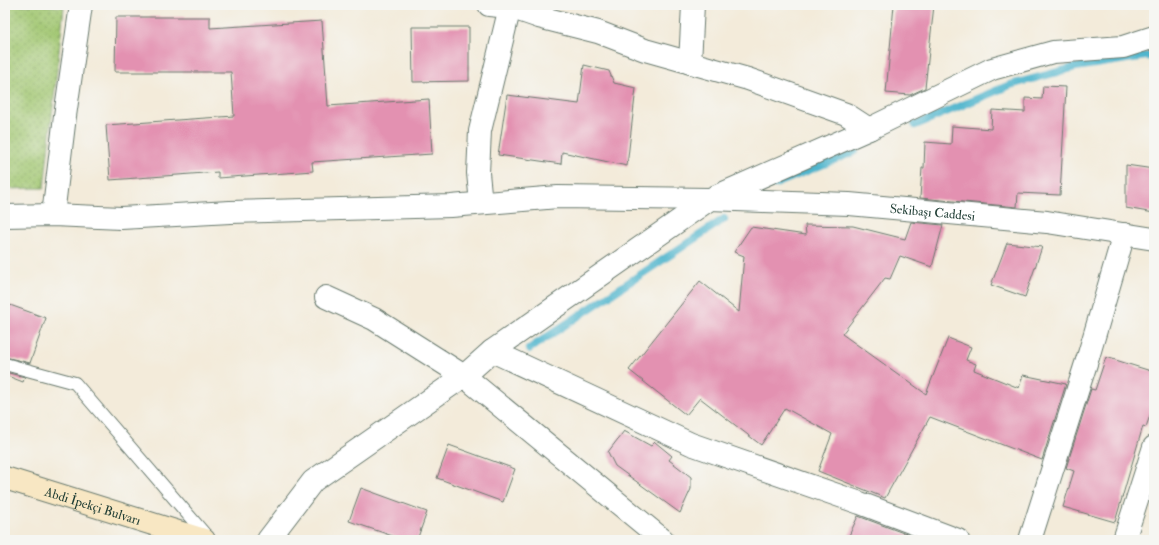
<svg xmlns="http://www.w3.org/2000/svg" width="1159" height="545" font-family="'IM FELL Double Pica',serif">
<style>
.park{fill:url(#park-dots);stroke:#608253}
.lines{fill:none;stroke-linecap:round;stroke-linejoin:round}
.stream{stroke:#4fb5cd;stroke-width:8}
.building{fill:#e391b1}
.service-casing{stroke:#697a6e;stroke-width:14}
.minor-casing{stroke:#697a6e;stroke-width:24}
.tertiary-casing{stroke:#697a6e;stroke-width:24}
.secondary-casing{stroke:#697a6e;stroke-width:24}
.service{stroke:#fff;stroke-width:12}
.minor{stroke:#fff;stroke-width:22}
.tertiary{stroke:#fff;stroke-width:22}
.secondary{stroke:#f8e7c3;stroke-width:22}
.labels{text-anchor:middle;stroke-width:3.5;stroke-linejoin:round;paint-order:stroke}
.street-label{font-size:13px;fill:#1f3d34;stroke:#f6f6f2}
</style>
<defs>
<pattern id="park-dots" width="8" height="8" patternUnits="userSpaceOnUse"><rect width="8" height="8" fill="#a2c772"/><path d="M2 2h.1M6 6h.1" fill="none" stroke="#83a35e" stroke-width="1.8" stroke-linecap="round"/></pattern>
</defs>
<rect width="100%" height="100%" fill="#f6f6f2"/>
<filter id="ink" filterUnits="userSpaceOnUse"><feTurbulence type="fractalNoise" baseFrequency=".025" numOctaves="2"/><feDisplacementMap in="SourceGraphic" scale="8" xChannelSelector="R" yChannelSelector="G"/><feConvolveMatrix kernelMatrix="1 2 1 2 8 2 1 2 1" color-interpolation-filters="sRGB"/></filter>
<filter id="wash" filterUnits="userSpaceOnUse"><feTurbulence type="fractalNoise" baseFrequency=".012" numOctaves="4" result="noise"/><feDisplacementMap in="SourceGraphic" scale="16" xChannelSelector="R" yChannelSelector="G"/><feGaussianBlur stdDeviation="0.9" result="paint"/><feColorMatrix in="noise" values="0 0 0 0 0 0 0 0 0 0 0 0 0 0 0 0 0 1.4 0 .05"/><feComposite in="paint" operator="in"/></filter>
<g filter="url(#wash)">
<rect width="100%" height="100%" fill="#f3ebda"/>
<polygon class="park" points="5,5 42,5 64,7 44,188 5,189"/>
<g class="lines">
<g class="stream">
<polyline points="915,125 1010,85 1076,67 1146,56 1154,57"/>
<polyline points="775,184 855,151"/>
<polyline points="529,349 724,219"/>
</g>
</g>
<g id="blocks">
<g class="building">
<polygon points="894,5 934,5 925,88 910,95 886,93"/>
<polygon points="116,17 210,17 210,28 322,21 328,106 429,99 432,154 312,162 313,171 218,178 218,172 110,180 106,125 234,116 231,72 115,72"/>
<polygon points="412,27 469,27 469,81 413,82"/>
<polygon points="584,65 609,71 614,83 636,88 627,166 562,152 561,164 498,155 507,95 579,104"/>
<polygon points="1043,86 1066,87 1060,195 1018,193 1017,207 920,198 922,168 924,168 925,142 951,144 952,126 991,129 992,110 1025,112 1025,98 1042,99"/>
<polygon points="1126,165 1154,169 1154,213 1126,208"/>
<polygon points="911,222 943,225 932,267 900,256 890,279 885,278 842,334 926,394 948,338 971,347 966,360 976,364 974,370 1019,388 1023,375 1066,384 1042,460 930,417 885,498 818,471 832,434 785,408 761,445 700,398 686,415 629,370 700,281 739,312 744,256 734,252 751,227 806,235 805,225 853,226 905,239"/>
<polygon points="1007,243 1042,247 1025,297 991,285"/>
<polygon points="10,305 46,318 30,363 5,357 5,318"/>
<polygon points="1106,357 1154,372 1154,404 1146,427 1143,426 1115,522 1063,507 1074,471 1066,468 1091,389 1095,390"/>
<polygon points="5,372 25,377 23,382 5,375"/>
<polygon points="624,431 651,446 655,442 672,456 669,460 691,477 691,489 680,513 615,466 608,452"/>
<polygon points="449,445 515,469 503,502 437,478"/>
<polygon points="361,488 427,512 417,540 404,540 349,521"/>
<polygon points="858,516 922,540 923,540 847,540"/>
</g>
</g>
</g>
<g filter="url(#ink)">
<use href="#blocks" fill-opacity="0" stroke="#697a6e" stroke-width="1"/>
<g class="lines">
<defs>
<polyline id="service" points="5,364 75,383 209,539"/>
<g id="minor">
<polyline points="489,5 510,7 539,17 598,32 645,50 748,79 846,114 869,129"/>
<polyline points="690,63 693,5"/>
<polyline points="481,203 478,173 480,131 510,7"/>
<polyline points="53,215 65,116 81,5"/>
<polyline points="5,216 53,215 121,218 230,212 451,206 558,197 710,199"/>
<polyline points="326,297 374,319 464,376 663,540"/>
<polyline points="492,351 691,444 860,503 958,540"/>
<polyline points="268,540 313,481 464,376 492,351 710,199 869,129 992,69 1053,52 1123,47 1154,37"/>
<polyline points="1030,540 1089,354 1124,234"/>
<polyline points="1124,540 1154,447"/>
</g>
<g id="tertiary">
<path id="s1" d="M710 199 849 204 1047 222 1154 239"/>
</g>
<g id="secondary">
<path id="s2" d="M5 478 204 540"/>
</g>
</defs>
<use href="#service" class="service-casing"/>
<use href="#minor" class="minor-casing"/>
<use href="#tertiary" class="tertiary-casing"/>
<use href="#secondary" class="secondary-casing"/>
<use href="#service" class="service"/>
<use href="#minor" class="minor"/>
<use href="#tertiary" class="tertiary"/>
<use href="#secondary" class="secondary"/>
</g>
</g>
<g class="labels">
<g class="street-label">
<text dy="5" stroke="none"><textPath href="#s1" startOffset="223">Sekibaşı Caddesi</textPath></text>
<text dy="5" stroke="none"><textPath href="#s2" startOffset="92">Abdi İpekçi Bulvarı</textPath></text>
</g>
</g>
<rect width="1159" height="545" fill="none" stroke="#f6f6f2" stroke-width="20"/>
</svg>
